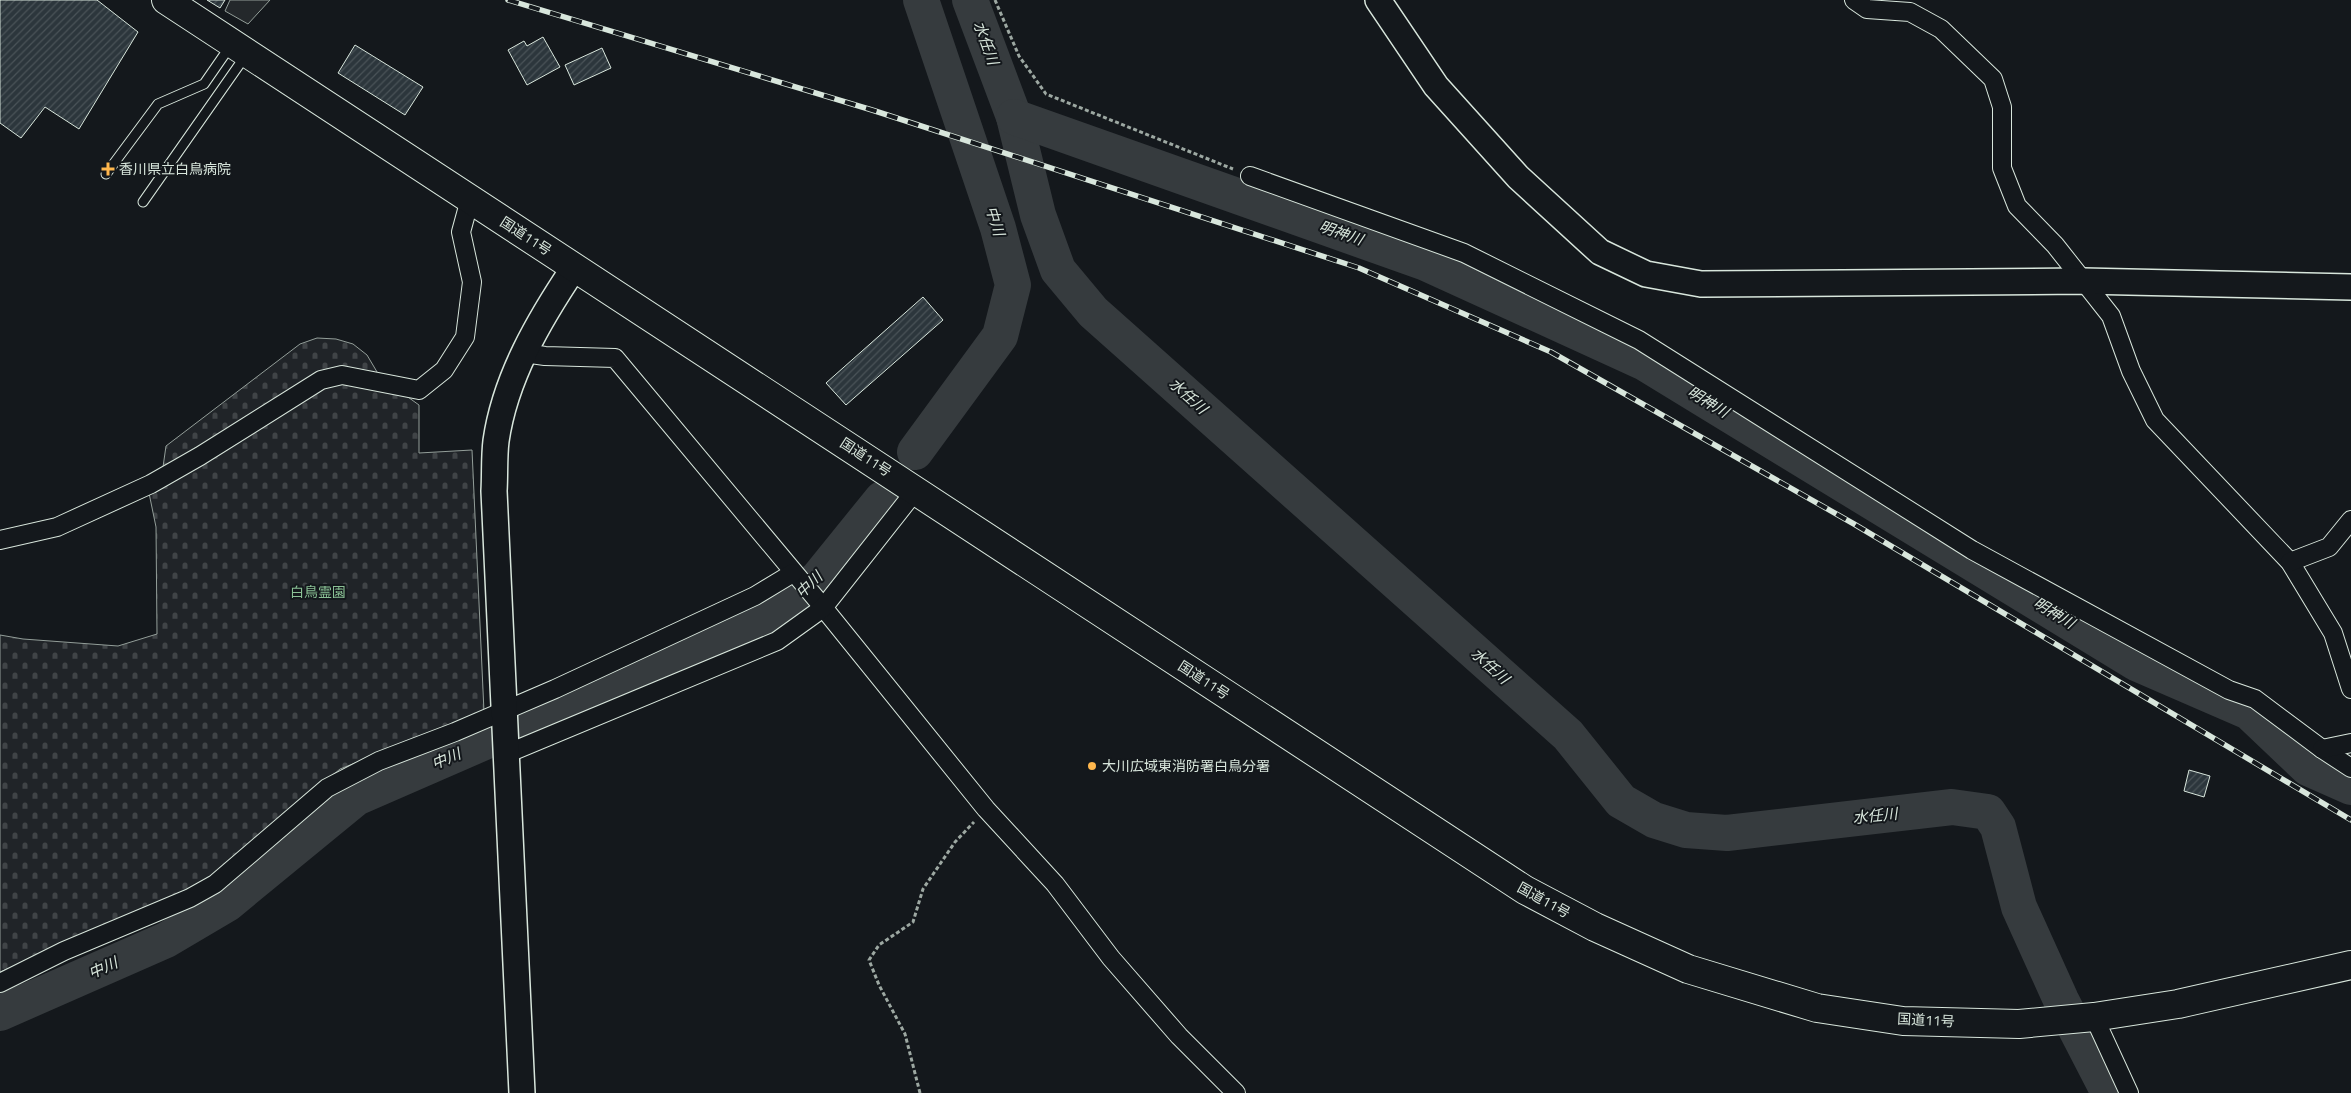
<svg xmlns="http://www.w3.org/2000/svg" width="2351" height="1093" font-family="'Titillium Web','Noto Sans JP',sans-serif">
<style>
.cemetery{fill:url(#cemetery-stones);stroke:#939e99}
.parking{fill:#24282b;stroke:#939e99}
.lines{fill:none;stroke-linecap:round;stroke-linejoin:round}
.river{stroke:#363b3e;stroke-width:36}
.building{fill:url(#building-hatch);stroke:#d8e6dc}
.lane-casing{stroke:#d8e6dc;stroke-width:11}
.street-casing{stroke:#d8e6dc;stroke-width:20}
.secondary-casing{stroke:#d8e6dc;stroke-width:28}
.highway-casing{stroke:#d8e6dc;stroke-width:30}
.path{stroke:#9da8a2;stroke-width:3;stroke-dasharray:4 2.5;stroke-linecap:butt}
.lane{stroke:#14181c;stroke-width:9}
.street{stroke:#14181c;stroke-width:18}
.secondary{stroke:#14181c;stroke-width:25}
.highway{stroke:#14181c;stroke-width:28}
.rail-casing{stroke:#d8e6dc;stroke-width:5.5}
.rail{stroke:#14181c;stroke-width:4;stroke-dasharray:11;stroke-linecap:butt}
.poi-dot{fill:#ffb74d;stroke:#14181c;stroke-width:2}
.labels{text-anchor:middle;stroke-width:4;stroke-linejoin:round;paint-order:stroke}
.poi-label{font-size:14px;fill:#d8e6dc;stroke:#14181c;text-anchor:start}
.street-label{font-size:14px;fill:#d8e6dc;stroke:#14181c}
.park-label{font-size:14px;fill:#8ac095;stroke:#14181c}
.water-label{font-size:15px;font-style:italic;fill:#d8e6dc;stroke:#14181c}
</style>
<defs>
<pattern id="cemetery-stones" width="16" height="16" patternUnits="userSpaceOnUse" patternTransform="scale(1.25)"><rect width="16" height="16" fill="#202428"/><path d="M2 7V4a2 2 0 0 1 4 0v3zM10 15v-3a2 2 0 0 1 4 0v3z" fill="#404447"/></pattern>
<pattern id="building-hatch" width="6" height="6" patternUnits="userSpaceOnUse" patternTransform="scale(1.25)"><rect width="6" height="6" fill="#2c363c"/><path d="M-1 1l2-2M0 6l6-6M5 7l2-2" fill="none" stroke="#4a5358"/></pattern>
</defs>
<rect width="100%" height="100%" fill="#14181c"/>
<polygon class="cemetery" points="317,338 336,339 353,344 367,355 380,377 419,405 419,453 472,450 484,712 340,769 194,892 0,972 0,635 23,639 118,646 157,634 156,527 149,493 160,488 166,446 300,344"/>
<polygon class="parking" points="230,0 270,0 248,24 225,11"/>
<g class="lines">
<g class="river">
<polyline points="970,0 1014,117 1038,215 1058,270 1093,312 1568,735 1621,801 1654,820 1686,830 1727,833 1952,807 1988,812 1998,827 2019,907 2061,1000 2109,1093"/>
<polyline points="1014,117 1426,263 1643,362 2136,663 2249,712 2308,768 2351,787"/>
<polyline points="915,452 1000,336 1013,285 998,228 921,0"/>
<polyline points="0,1013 166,940 227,904 356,798 535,720 672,655 775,616 818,578 882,499"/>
</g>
</g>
<g class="building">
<polygon points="0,0 97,0 138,32 79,129 45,107 21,138 0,123"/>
<polygon points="207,0 225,0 220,8"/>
<polygon points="543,37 560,67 527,85 508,50 524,41 527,46"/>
<polygon points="355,45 423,87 405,115 338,73"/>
<polygon points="602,48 611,68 574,85 565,65"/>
<polygon points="923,297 943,320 846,405 826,383"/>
<polygon points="2189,770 2210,776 2204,797 2184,791"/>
</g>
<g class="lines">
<defs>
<g id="lane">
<polyline points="106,174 158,104 204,84 231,45"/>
<polyline points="143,202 246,55"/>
</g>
<g id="street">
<polyline points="1854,0 1867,9 1910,12 1941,29 1993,79 2002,107 2002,168 2017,206 2055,245 2111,316 2131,371 2155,420 2290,562 2333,633 2351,689"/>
<polyline points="1250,176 1464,253 1639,340 1972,550 2229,690 2255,699 2322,749 2351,768"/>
<polyline points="524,353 545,356 615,358 818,601 986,809 1055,884 1111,958 1179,1036 1236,1093"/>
<polyline points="0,540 57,527 151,484 200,456 321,380 342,375 419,390 444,370 465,337 472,282 461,232 470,199"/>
<polyline points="2290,562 2329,547 2351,520"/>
<polyline points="2322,749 2351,743"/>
<polyline points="506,754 777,641 823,608 916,490"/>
<polyline points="0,983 64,951 190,898 215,884 327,788 379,761 455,732 555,689 755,596 793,573"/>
<polyline points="2094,1017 2129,1093"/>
</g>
<g id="secondary">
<polyline points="1378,0 1436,86 1518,177 1600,252 1646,274 1701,284 2083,281 2351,287"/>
<path d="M522 1093 494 491C495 475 494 457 496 441 505 378 539 320 574 268"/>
</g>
<polyline id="highway" points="166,0 1525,890 1595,927 1688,969 1817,1008 1903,1021 2019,1024 2094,1017 2178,1004 2351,965"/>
</defs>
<use href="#lane" class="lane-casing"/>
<use href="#street" class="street-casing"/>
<use href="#secondary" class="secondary-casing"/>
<use href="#highway" class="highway-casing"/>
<g class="path">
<polyline points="995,0 1019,56 1046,94 1233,169"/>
<polyline points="920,1093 905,1034 879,985 869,960 879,945 913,922 923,889 955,842 974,822"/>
</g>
<use href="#lane" class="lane"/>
<use href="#street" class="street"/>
<use href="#secondary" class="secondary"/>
<use href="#highway" class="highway"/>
<defs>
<polyline id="rail" points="508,0 872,110 1359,268 1551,352 1854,524 2351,820"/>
</defs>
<use href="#rail" class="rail-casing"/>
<use href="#rail" class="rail"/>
</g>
<g class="poi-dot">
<path d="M105.5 161.5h5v5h5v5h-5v5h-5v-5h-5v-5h5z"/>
<circle cx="1092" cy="766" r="5"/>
</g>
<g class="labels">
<g class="poi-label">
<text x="119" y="174">香川県立白鳥病院</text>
<text x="1102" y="771">大川広域東消防署白鳥分署</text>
</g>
<g class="street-label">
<text transform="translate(526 236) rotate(33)" y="5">国道11号</text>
<text transform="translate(866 457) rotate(33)" y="5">国道11号</text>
<text transform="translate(1204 680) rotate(33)" y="5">国道11号</text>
<text transform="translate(1544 900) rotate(29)" y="5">国道11号</text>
<text transform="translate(1926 1020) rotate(3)" y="5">国道11号</text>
</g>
<g class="park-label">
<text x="318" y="597">白鳥霊園</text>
</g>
<g class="water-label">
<text transform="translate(986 43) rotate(70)" y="5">水任川</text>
<text transform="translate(995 221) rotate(73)" y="5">中川</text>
<text transform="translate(1341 233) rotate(19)" y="5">明神川</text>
<text transform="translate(1188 396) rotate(42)" y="5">水任川</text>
<text transform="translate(1708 402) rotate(31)" y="5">明神川</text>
<text transform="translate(809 585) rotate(-44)" y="5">中川</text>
<text transform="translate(2054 613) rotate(31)" y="5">明神川</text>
<text transform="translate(1490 666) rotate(42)" y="5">水任川</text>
<text transform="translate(446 759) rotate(-23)" y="5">中川</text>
<text transform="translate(1875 816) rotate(-6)" y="5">水任川</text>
<text transform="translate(103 968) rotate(-24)" y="5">中川</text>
</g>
</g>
</svg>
